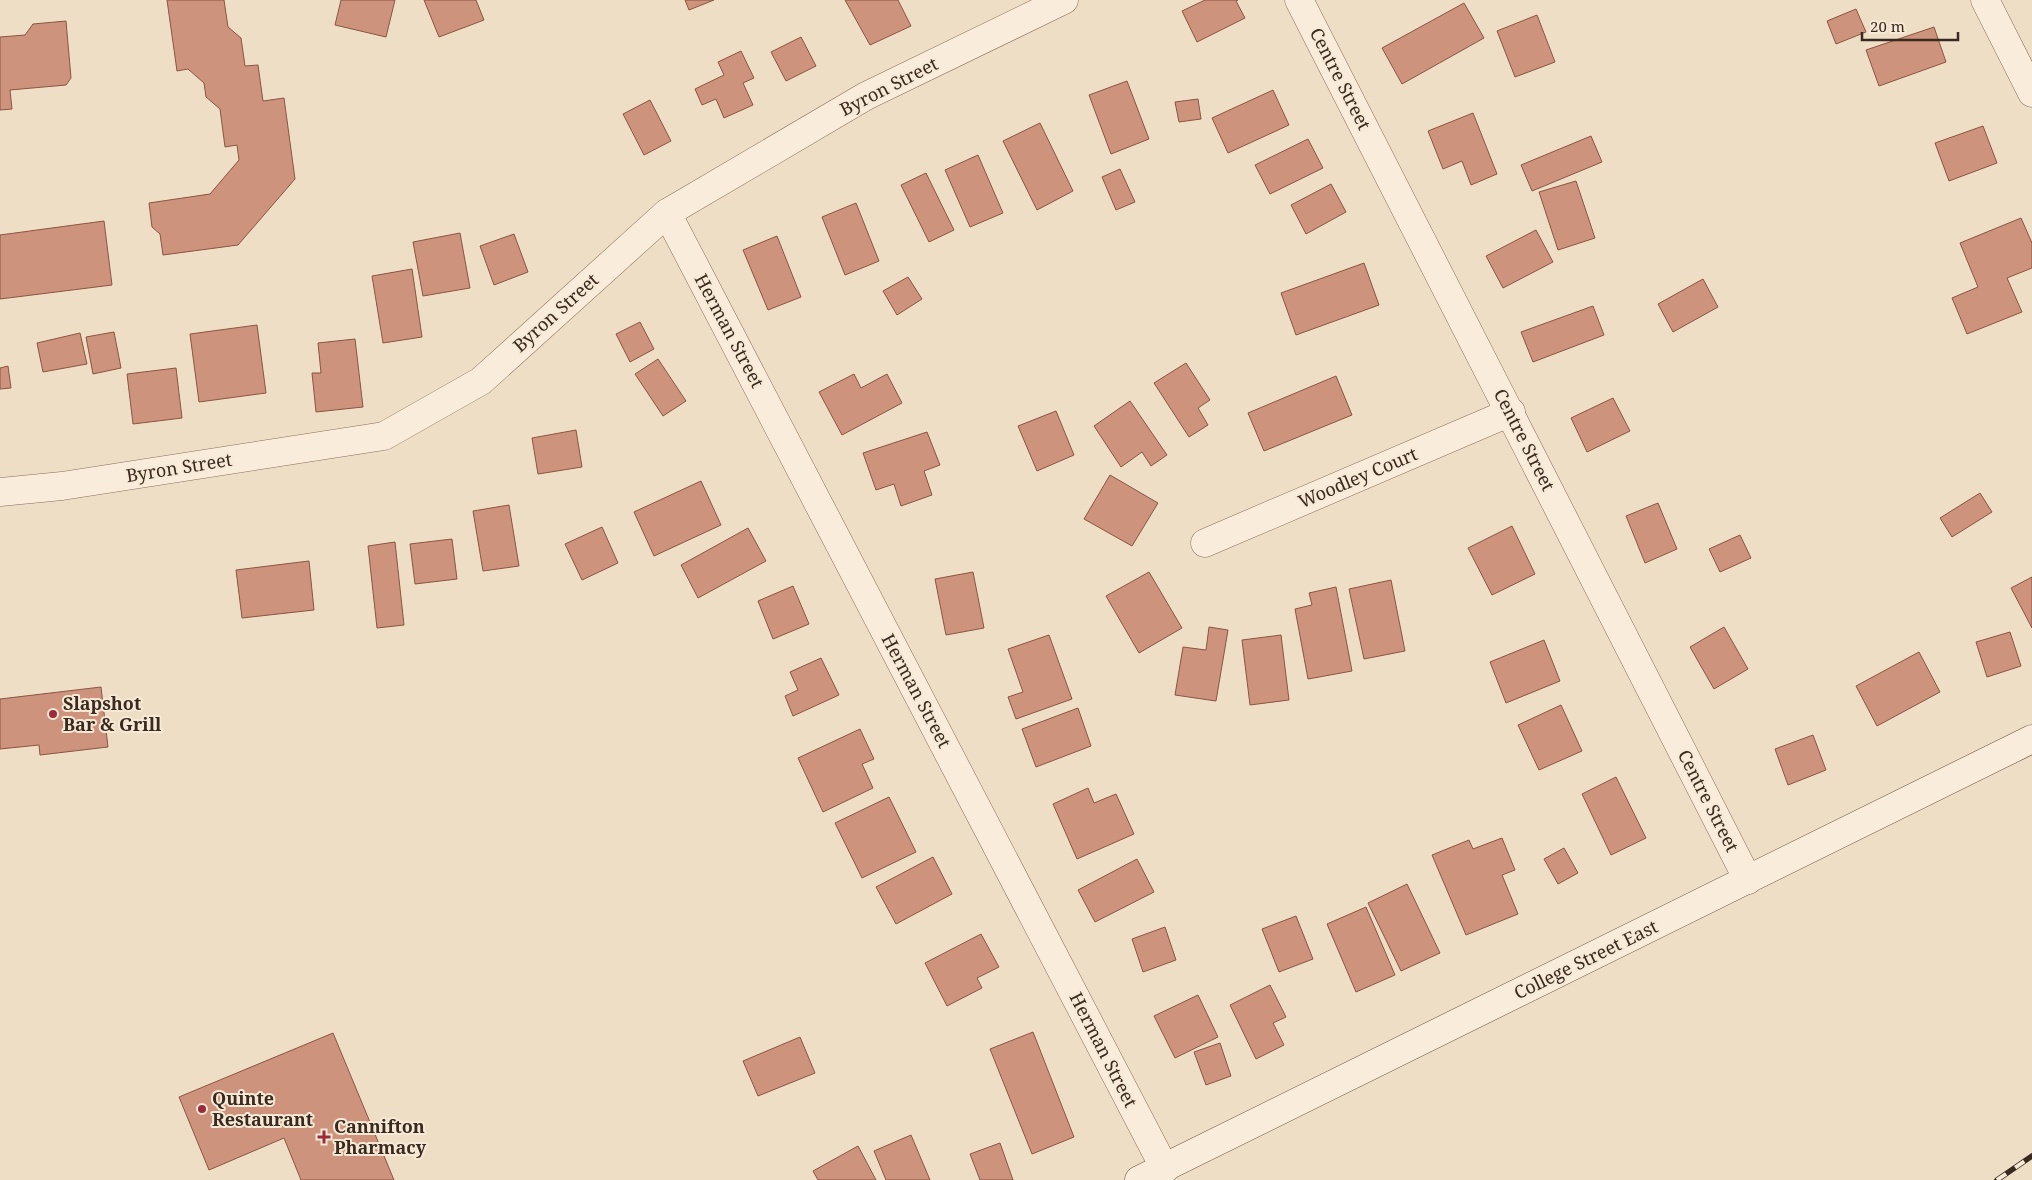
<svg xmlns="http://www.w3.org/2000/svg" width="2032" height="1180" font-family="'Noto Serif',serif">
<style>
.building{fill:#cd937c;stroke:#8a5541}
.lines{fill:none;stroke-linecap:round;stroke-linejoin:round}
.minor-casing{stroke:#8a6f5b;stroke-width:29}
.secondary-casing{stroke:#6c503f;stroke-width:29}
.minor{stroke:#f9ecda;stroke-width:28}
.secondary{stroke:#f9ecda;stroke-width:28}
.rail-casing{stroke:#3a291f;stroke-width:5.5}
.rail{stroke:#f6e9d6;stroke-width:4;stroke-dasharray:11;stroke-linecap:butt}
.poi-dot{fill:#9a2b3a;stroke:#f6e9d6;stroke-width:2}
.labels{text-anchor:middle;stroke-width:4;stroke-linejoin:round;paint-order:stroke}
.street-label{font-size:18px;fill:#3a291f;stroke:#f6e9d6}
.poi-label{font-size:18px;font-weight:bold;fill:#3a291f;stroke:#f6e9d6;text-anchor:start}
</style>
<rect width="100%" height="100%" fill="#efdec6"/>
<g class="building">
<polygon points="167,0 224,0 228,27 241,38 245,66 258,65 263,101 284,98 295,179 238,245 163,255 160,234 152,227 149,203 210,194 239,160 237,145 225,147 220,109 206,97 204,83 188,69 177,71"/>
<polygon points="341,0 395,0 386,37 335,25"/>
<polygon points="424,0 476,0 484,20 439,37"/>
<polygon points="685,0 714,0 689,10"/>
<polygon points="845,0 898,0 911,26 870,45"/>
<polygon points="1205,0 1238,0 1236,1 1245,18 1197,42 1182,11"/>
<polygon points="1464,3 1484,38 1402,84 1382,48"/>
<polygon points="1856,9 1866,32 1836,44 1827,21"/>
<polygon points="1537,15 1555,62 1515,77 1497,31"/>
<polygon points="66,21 71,78 66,85 10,90 12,109 0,110 0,37 25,35 33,24"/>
<polygon points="1934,27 1946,62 1879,86 1866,50"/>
<polygon points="801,37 816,66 786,81 771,52"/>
<polygon points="741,51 754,78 743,83 753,105 724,118 716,99 702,105 695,89 724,75 718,62"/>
<polygon points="1127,81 1149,139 1111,154 1089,95"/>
<polygon points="1273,90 1289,125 1228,153 1212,118"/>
<polygon points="1198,99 1201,119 1179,122 1175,102"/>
<polygon points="650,100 671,141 644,155 623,114"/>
<polygon points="1473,113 1497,174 1471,185 1462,161 1443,169 1428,131"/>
<polygon points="1040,123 1073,191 1037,210 1003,141"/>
<polygon points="1983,126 1997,163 1949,181 1935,143"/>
<polygon points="1591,136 1602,162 1532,191 1521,165"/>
<polygon points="1308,139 1323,168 1270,194 1255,165"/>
<polygon points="978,155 1003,213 970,227 945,170"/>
<polygon points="1120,169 1135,202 1116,210 1102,177"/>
<polygon points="926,173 954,230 929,242 901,185"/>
<polygon points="1576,181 1595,238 1558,250 1539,192"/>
<polygon points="1331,184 1346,212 1306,234 1291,205"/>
<polygon points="856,203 879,261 845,275 822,217"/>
<polygon points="2021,218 2032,243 2032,268 2007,278 2022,312 1967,334 1952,298 1978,287 1960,243"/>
<polygon points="104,221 112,285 0,299 0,235"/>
<polygon points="1536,230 1553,262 1503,288 1486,256"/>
<polygon points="460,233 470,288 423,296 413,242"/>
<polygon points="514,234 528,272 494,285 480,246"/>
<polygon points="777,236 801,297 768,310 743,250"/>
<polygon points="1364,263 1379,305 1296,335 1281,293"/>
<polygon points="412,269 422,337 383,343 372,276"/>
<polygon points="908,277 922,299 897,315 883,291"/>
<polygon points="1703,279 1718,307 1673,332 1658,304"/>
<polygon points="1593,306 1604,335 1533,362 1521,332"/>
<polygon points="640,322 654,349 630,362 616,334"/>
<polygon points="257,325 266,393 199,402 190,334"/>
<polygon points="114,332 121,368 93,374 86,337"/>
<polygon points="80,333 87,364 43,372 37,343"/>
<polygon points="355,339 363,407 316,412 312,373 321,373 318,343"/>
<polygon points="658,359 686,401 663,416 635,374"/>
<polygon points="1186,363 1210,400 1198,408 1208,425 1189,437 1154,383"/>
<polygon points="8,366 11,388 0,389 0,368"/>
<polygon points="176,368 182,418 133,424 127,374"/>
<polygon points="854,374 861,388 887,374 902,403 842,435 819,392"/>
<polygon points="1336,376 1352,415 1264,451 1248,413"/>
<polygon points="1613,398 1630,431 1587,452 1571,418"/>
<polygon points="1130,401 1167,455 1151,466 1142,452 1121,467 1094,426"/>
<polygon points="1056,411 1074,455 1037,471 1018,426"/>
<polygon points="576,430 582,467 538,474 532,438"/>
<polygon points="927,432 940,465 924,471 932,495 901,506 894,484 876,490 863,453"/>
<polygon points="1110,475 1158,503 1132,546 1084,519"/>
<polygon points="701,481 721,525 654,556 634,512"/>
<polygon points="1980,493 1992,512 1952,537 1940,518"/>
<polygon points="1658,503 1677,549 1645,563 1626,516"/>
<polygon points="509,505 519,566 483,571 473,511"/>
<polygon points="1512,526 1535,574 1492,595 1468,548"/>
<polygon points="602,527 618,563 582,580 565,544"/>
<polygon points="748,528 766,561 698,598 681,565"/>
<polygon points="1740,535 1751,558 1720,572 1709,549"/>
<polygon points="452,539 457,579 415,584 410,544"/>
<polygon points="395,542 404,625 377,628 368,546"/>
<polygon points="309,561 314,610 242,618 236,570"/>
<polygon points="973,572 984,628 946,635 935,579"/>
<polygon points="1149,572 1182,628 1139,653 1106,596"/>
<polygon points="2032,577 2032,628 2011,588"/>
<polygon points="1391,580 1405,651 1364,659 1349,589"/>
<polygon points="793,586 809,624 773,639 758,601"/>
<polygon points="1336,587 1352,671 1308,679 1295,609 1312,605 1309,593"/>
<polygon points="1209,627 1228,630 1216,701 1175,695 1183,647 1206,650"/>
<polygon points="1724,627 1748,669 1714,689 1690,647"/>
<polygon points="2010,632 2021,666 1987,677 1976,642"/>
<polygon points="1049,635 1072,699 1016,719 1008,697 1023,692 1008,649"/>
<polygon points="1281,635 1289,700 1250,705 1242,640"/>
<polygon points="1544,640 1560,681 1506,703 1490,662"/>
<polygon points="1919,652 1940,692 1877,726 1856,686"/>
<polygon points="821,658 839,695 793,716 785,696 798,690 790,672"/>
<polygon points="101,687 108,747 40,755 39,745 0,749 0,699"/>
<polygon points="1561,705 1582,751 1539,770 1518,725"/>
<polygon points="1078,708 1091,746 1036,767 1022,729"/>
<polygon points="860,729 874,759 862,764 873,788 823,812 798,758"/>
<polygon points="1813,735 1826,770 1788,785 1775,749"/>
<polygon points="1616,777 1646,838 1611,855 1582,794"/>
<polygon points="1088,788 1094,803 1116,794 1134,834 1077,859 1053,804"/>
<polygon points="889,797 916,852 862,878 835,823"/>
<polygon points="1502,838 1515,870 1502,875 1518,914 1466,935 1432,855 1469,840 1473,849"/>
<polygon points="1564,848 1578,873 1558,884 1544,859"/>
<polygon points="933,857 952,894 896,924 876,887"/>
<polygon points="1137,859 1154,892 1095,922 1078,890"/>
<polygon points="1407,884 1440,953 1401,971 1368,903"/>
<polygon points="1366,907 1395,975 1356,992 1327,924"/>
<polygon points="1296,916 1313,959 1279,972 1262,929"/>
<polygon points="1165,927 1176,960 1143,972 1132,939"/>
<polygon points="981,934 999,967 977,978 982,988 947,1006 925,963"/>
<polygon points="1270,985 1286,1017 1273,1023 1284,1045 1256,1059 1230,1005"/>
<polygon points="1198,995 1218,1037 1175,1058 1154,1016"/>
<polygon points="1033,1032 1074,1137 1032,1154 990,1049"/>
<polygon points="333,1033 394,1180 301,1180 284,1138 209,1170 179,1097"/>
<polygon points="800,1037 815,1073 758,1096 743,1061"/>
<polygon points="1220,1043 1231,1076 1206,1085 1194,1052"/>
<polygon points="911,1135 930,1180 886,1180 874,1151"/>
<polygon points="1000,1143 1013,1180 980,1180 970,1154"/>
<polygon points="858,1146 876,1180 818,1180 813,1171"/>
</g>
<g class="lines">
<defs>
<g id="minor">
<polyline points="1299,0 1748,880"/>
<polyline points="1985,0 2032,93"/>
<polyline points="667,213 1165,1169"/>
<polyline points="0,492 62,486 384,436 481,381 667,213 866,96 1064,0"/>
<polyline points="1205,543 1511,412"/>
</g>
<polyline id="secondary" points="1139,1180 2032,739"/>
</defs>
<use href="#minor" class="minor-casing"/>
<use href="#secondary" class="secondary-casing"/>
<use href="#minor" class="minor"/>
<use href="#secondary" class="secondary"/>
<defs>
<polyline id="rail" points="1997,1180 2032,1156"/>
</defs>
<use href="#rail" class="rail-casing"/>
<use href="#rail" class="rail"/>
</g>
<g class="poi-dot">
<circle cx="53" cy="714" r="5"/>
<circle cx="202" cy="1109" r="5"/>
<path d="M321.5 1129.5h5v5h5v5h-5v5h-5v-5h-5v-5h5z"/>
</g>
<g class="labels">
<g class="street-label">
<text transform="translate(1340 79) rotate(63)" y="6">Centre Street</text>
<text transform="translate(889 87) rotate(-27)" y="6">Byron Street</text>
<text transform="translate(556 313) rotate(-42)" y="6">Byron Street</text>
<text transform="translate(729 331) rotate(62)" y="6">Herman Street</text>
<text transform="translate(1524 440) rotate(63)" y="6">Centre Street</text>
<text transform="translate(179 468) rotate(-9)" y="6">Byron Street</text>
<text transform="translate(1358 478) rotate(-23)" y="6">Woodley Court</text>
<text transform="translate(916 691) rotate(62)" y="6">Herman Street</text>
<text transform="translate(1708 801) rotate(63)" y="6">Centre Street</text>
<text transform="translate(1586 960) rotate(-26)" y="6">College Street East</text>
<text transform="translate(1103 1050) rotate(63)" y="6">Herman Street</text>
</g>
<g class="poi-label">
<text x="63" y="710">Slapshot<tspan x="63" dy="21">Bar &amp; Grill</tspan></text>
<text x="212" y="1105">Quinte<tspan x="212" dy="21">Restaurant</tspan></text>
<text x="334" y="1133">Cannifton<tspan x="334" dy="21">Pharmacy</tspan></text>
</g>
</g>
<path d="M1862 32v8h96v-8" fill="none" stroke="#3a291f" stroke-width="2.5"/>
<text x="1870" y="32" font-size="15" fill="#3a291f" stroke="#f6e9d6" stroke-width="4" paint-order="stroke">20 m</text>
</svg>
